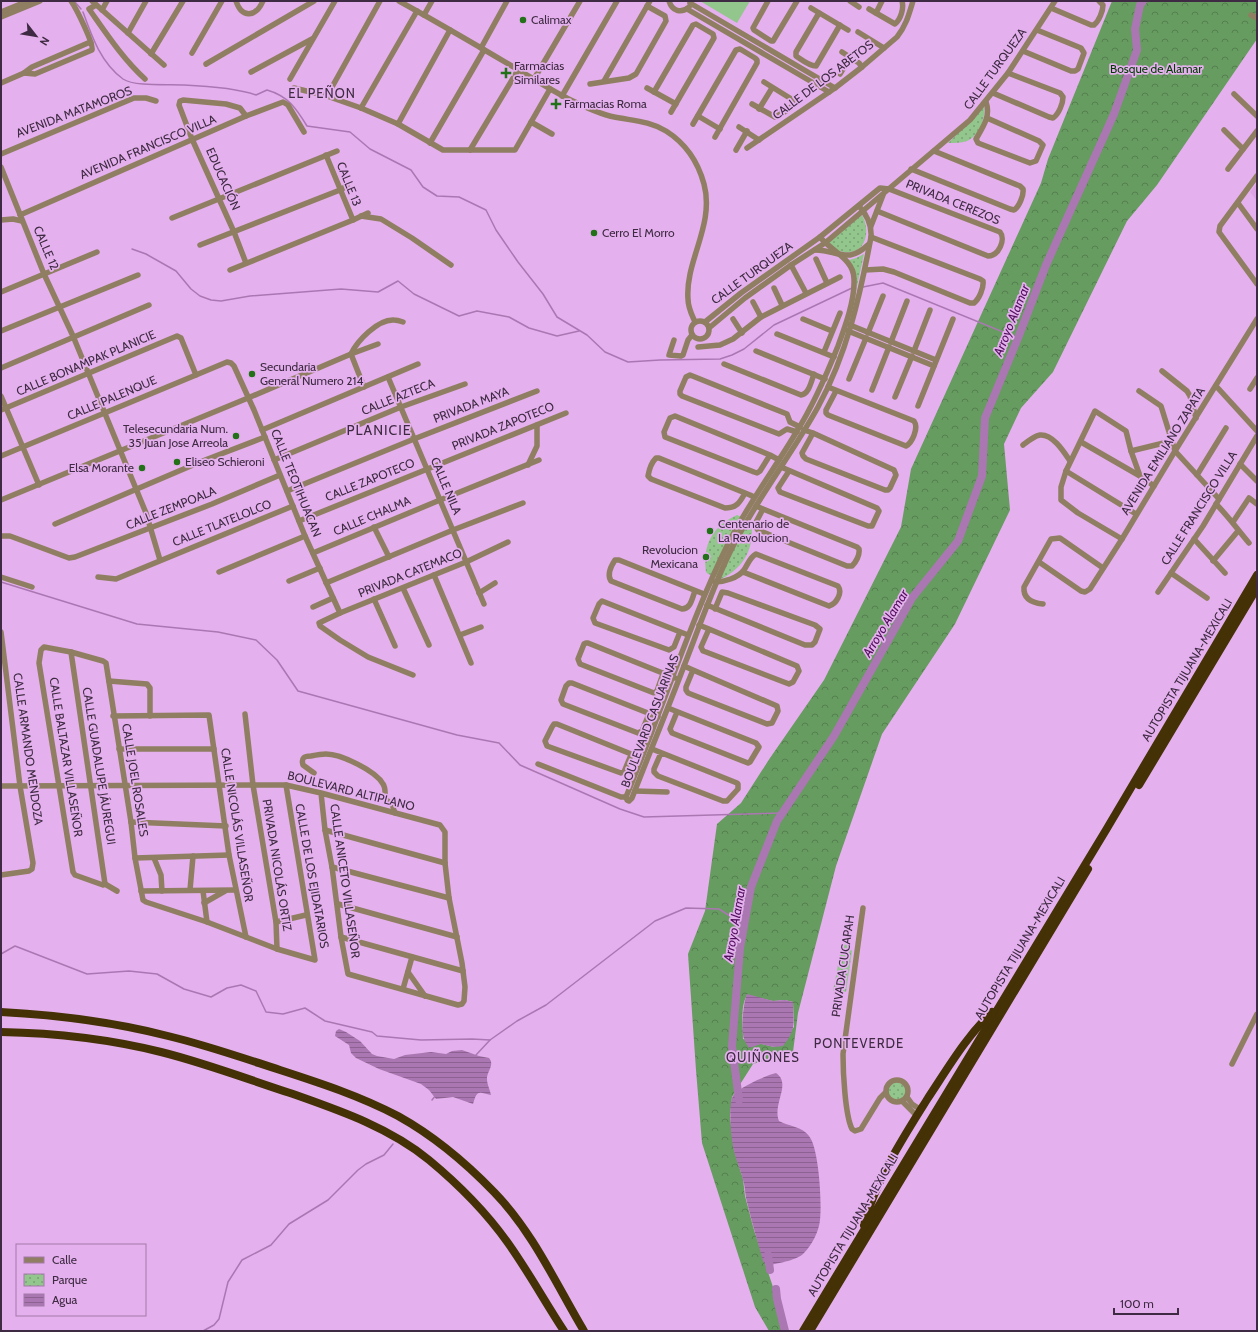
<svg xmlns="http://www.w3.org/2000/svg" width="1258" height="1332" font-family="Cabin,sans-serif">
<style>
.built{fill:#dca3e5}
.green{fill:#93c68c}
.forest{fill:url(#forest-crowns);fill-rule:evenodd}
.park{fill:url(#park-dots)}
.water{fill:url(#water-rules)}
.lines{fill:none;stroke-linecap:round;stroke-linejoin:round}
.stream{stroke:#ab77b3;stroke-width:1.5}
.river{stroke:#ab77b3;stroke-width:8}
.minor{stroke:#8f7e61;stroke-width:5.5}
.highway{stroke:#453106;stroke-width:8}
.poi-dot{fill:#227119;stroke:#e4b0ed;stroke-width:1.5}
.labels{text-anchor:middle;stroke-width:3.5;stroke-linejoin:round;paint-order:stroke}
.poi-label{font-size:12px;fill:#3e2a42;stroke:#e4b0ed;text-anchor:start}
.street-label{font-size:12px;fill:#3e2a42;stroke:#e4b0ed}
.park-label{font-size:12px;fill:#013d00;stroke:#e4b0ed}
.neighbourhood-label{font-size:13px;letter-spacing:1px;fill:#3e2a42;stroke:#e4b0ed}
.water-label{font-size:13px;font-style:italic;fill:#51105c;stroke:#e4b0ed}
.quarter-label{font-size:14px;letter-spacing:1px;fill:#3e2a42;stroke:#e4b0ed}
</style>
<defs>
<pattern id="forest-crowns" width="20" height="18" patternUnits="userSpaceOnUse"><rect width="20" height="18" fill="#669c5f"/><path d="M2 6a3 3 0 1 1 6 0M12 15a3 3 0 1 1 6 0" fill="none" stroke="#557f50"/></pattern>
<pattern id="park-dots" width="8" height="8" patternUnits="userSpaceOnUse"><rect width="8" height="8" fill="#93c68c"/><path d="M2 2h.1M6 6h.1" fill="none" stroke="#79a174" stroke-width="1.8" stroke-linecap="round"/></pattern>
<pattern id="water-rules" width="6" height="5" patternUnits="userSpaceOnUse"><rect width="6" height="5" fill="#ab77b3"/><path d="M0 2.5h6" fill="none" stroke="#8d6293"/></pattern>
</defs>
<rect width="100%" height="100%" fill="#e4b0ed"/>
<polygon class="built" points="1257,183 1257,201 1250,192"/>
<polygon class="green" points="700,1 750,1 737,23"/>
<path class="forest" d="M1112 1H1257V39L1157 185 1127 221 1053 372 1021 408 1004 444 1010 510 955 624 882 734 836 866 798 1013 793 1052 753 1064 732 1097 730 1116 732 1135 734 1150 743 1179 745 1196 754 1230 777 1299 785 1331H769L755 1307 702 1143 696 1070 688 954 705 911 717 824 741 803 770 758 824 680 901 527 911 469 1041 183 1048 159ZM747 995 773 1001 785 1000 793 1002 794 1027 774 1047 743 1039C743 1025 740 1007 747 995Z"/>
<g class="park">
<path d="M984 106C986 118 979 136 967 141 961 143 954 143 948 143L977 115Z"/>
<path d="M862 215C871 231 866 255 844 252 841 251 837 251 835 249 832 248 830 244 828 242Z"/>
<polygon points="864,254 853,305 854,268 849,260 856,258"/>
<path d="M737 515 751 521C755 547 745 567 721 579L708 574 706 572C702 544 713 526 737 515Z"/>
<polygon points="842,944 848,945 852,951 846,992 833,991"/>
<circle cx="897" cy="1091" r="9"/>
</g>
<g class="water">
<path d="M747 994 773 1001 785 1000 793 1002C793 1024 797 1028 783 1046L774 1047 761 1044 749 1048C747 1045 745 1042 744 1039 741 1032 743 1002 747 994Z"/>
<path d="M339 1029 346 1032 360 1041 372 1054 377 1056 394 1059 405 1055 431 1052 446 1054 452 1051 462 1050 479 1056 489 1058C495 1065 487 1071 487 1079 487 1084 490 1090 491 1095 477 1091 477 1091 473 1104L453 1097 436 1099 429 1090 421 1084 379 1069 356 1058 351 1053 349 1045 335 1036 336 1031Z"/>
<path d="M776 1073C792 1084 772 1104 779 1121 788 1126 803 1127 809 1136 819 1148 822 1203 820 1220 819 1231 812 1245 804 1253 798 1260 779 1263 770 1265L765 1264 763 1261C757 1240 751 1219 746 1198 745 1192 745 1186 743 1180 741 1170 736 1161 734 1151 731 1139 728 1105 733 1096 737 1088 767 1075 776 1073Z"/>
</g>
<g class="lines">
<g class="stream">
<polyline points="75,2 81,9"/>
<path d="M83 12C92 37 101 63 123 79 135 87 169 84 184 85 206 86 236 88 256 95L267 90C288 96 296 108 307 126L350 132 370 149 411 170 423 187 437 196 459 197 486 210 496 230 518 262 543 294 557 317 587 335 605 352 628 362 660 360 720 359 732 355 744 349 774 325 852 288"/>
<polyline points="132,249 146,254 176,271 191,289 200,296 211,300 221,301 250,296 341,289 378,292 398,281 414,294 459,316 477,311 509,317 529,328 557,336 579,331"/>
<polyline points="863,287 883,283 1018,338"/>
<polyline points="1,582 137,624 218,632 256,640 277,660 298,691 457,735 499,743 520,765 620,809 644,817 782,813"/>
<polyline points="1,954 15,946 87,974 129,971 157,974 184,989 211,997 227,988 241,985 256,991 266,1012 283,1014 305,1008 325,1021 372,1032 377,1036 421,1040 472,1039 490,1040 517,1021 546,1005 655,921 686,908 719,909 744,925"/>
<polyline points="476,1055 490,1040"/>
<polyline points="432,1100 436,1095"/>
<polyline points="203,1331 214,1325 219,1319 228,1282 242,1260 271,1245 289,1224 328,1200 358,1170 366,1164 384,1155 393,1144"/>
</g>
<g class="river">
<polyline points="739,1100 732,1046 740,948 751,887 777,821 834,736 912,598 958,541 982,476 985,418 1018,338 1046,265 1114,114 1137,50 1135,29 1140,5 1143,1"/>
<polyline points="768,1255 770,1270"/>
<polyline points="776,1289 777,1299 785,1331"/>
</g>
<g class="minor">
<polyline points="92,1 164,65"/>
<path d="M236 1C242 19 256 17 263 1"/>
<path d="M399 1C439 23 478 46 517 69 536 80 555 93 575 102 589 109 604 116 620 118 637 121 651 122 666 131 685 143 698 162 704 184 715 225 685 261 688 299 688 308 692 315 695 322"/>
<path d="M669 1C672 11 681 14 689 7"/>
<polyline points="768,1 753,28 754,30 771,41 773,41 797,1"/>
<polyline points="850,1 859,7"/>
<polyline points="690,3 835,88"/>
<path d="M96 5 89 9C106 33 123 59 145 79"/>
<polyline points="811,8 848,30"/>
<path d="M1051 8 1091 25H1094C1099 21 1103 11 1103 5L1099 1"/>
<polyline points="687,9 829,92"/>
<path d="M869 9 895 24C901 19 904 8 902 1"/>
<polyline points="102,10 107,1"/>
<polyline points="1,12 28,1"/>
<path d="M819 13 796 52V56C802 60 809 66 816 66L840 25"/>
<polyline points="876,13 882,1"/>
<polyline points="424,15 432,1"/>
<polyline points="1251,15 1257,18"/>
<polyline points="1,17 40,1"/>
<polyline points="858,32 884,48"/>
<polyline points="128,33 146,1"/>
<polyline points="481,48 507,1"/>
<polyline points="1023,51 1071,71 1075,71 1078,69 1084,53 1081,48 1037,30"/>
<polyline points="842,52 859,63 862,67"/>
<polyline points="192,53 222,1"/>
<polyline points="151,54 183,1"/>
<polyline points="206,64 314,1"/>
<polyline points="251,72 312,39"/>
<path d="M24 73 35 74 92 50C94 44 76 8 71 1"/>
<polyline points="840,74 850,57"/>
<polyline points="290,79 335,1"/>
<polyline points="534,79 580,1"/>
<polyline points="604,81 650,1"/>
<polyline points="1,83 24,73 32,67 88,43 91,43"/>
<polyline points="590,84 629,78 636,74 666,21 665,16 647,6"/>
<polyline points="294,88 327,96 361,108 398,124 443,150 515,150 550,89"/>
<polyline points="647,88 676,104"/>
<polyline points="654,92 693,25 696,24 713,34 714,38 671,112"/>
<path d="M993 93 1049 117 1053 118C1059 114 1063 103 1063 97L1060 93 1008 73"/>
<polyline points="1234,94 1257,116"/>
<polyline points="327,96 380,1"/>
<polyline points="562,96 617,1"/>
<path d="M986 102C991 116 983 127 976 139L978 143 1030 163 1036 161 1043 145 1039 141 987 118"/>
<polyline points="752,104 775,117 786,111 795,104 793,100 764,82"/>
<polyline points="361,108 417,11"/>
<polyline points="759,109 772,88"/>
<polyline points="698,116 720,129"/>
<polyline points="531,122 552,134"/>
<polyline points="398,124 450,30"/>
<polyline points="693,124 736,50 740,49 755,58 757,60 757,63 715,137"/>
<polyline points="739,127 759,140"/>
<polyline points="1224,130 1243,149"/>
<polyline points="430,143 484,50"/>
<path d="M747 148 835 88 862 67 897 37C906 26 909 14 913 1"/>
<polyline points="470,150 518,70"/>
<polyline points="736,150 747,131"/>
<polyline points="1,154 134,98 146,98 156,101"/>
<polyline points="326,155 353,220"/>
<polyline points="1,167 44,274 73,336 146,513 160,560"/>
<path d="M911 169 1010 209 1014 210C1019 207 1024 195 1023 189L1020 186 934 151"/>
<polyline points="1228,169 1257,131"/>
<polyline points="1257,176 1220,226 1219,232 1257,284"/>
<polyline points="1238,203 1257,229"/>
<polyline points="20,215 246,116 283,102 288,105 304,132"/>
<polyline points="361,216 381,219 412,238 451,265"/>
<polyline points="172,218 337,151"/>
<polyline points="1,220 13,219 22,221"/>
<polyline points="871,226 883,195"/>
<polyline points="200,245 340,190 347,186"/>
<path d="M815 250C839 250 847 265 869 244"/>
<polyline points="816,259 827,283"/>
<polyline points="246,263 234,232 192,139 179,105 180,101 183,100 226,104 240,108 246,116"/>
<polyline points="791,265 806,293"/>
<polyline points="230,270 353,220 368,213"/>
<path d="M865 270 883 269 894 272 970 303H974C979 299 984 288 983 281L980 279 871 237"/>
<polyline points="774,288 782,305"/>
<polyline points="1,292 97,252"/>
<polyline points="753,302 761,317"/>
<polyline points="733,319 742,333"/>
<polyline points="803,319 832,331"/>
<circle cx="700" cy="330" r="9"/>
<path d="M705 322 741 293 820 237 880 188 889 189 1000 232C1006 239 999 256 988 256L877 211"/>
<polyline points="850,325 936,360"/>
<polyline points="709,328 745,298 791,265 825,243 970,120 1008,73 1055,1"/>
<polyline points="1,331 138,275"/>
<polyline points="848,331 934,366"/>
<polyline points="868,333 883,296"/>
<polyline points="777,334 834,357"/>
<polyline points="674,340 669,355 681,356 683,355 688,340 692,335"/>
<polyline points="891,342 907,301"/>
<polyline points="698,347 720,345 733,339 761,317 840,277"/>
<polyline points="756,351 825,379"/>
<polyline points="914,351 930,310"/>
<polyline points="824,352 840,313"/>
<path d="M724 364 801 395C809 394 811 382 814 374"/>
<polyline points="1,368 149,305"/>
<polyline points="1162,371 1187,391 1190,396 1196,418"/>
<polyline points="388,377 484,604"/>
<polyline points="849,379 866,338"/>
<polyline points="1216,386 1257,431"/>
<path d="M364 387 351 354C357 341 378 319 394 320 397 320 400 321 403 322"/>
<path d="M828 387 914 421C919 428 912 443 906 446L828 415 826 413V410L836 391"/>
<polyline points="1250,389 1257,378"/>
<polyline points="872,390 889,347"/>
<polyline points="1139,391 1161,406 1175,451 1219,499"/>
<polyline points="1,396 39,485"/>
<polyline points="895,397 912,356"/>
<polyline points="918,406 953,319"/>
<polyline points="1,410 177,336 181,338 196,375"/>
<polyline points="262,430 418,364"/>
<polyline points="804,430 813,433 894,470 896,475 890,488 888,490 885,490 806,459 803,456 802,453 813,433"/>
<polyline points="797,432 787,429 779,434 682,396 680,394 680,391 686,377 690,375 787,414 790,422 800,427"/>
<polyline points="1081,442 1140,476 1154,486"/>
<path d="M1023 445C1028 441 1034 436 1040 435 1053 434 1064 452 1070 461"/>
<polyline points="1131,451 1172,441"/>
<polyline points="770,455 760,471 757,473 754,472 665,437 664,432 670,418 675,416 770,455 779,460"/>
<polyline points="1,456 196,375 227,362 231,363 234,366 254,410 305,536 340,613"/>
<polyline points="274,460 401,407 465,384"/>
<polyline points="1240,464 1257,481"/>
<polyline points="528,465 537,446 537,425"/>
<polyline points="781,467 877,508 879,511 872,526 868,526 780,492 778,488 789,471"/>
<polyline points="1066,471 1136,514"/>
<polyline points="1197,475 1226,428"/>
<polyline points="287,491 414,439 537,391"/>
<path d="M745 493C740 502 737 508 725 508L651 479 648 476C649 470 652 462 656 458H659L750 495 754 497"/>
<polyline points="1,500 248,398 351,354 378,344"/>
<path d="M1216 504C1228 516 1238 530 1249 543"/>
<path d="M756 506 763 509 857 547 859 549C860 555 856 562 852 566H847L758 530 755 526V524L763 509"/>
<polyline points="299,521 566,413"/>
<polyline points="1233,522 1249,498 1257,504"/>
<polyline points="55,524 200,462 265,437"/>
<polyline points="374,527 389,557"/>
<polyline points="1,536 10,536 69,558 75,557 212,504 280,475"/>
<polyline points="1122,539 1078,513 1061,500 1061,487 1066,471 1095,411 1126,431 1131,451 1140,476"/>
<polyline points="1194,539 1225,573"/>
<polyline points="313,553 440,500 539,460"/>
<polyline points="1213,561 1238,531"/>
<polyline points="1039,562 1081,591 1085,592 1090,589 1122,539 1175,451 1257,319"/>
<polyline points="219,572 305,536"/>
<polyline points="1171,573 1207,598"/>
<polyline points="434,575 471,663"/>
<polyline points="1,577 32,587"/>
<polyline points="98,577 116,579 293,506"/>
<polyline points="289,581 320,568"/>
<path d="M715 582C724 582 738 578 744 570 748 564 750 557 756 554L838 586C843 593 836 604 829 606L743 572"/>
<polyline points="326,583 453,530 523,503"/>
<polyline points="403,588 429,645"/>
<path d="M695 591C692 598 691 609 682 609L611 581C607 575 611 566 615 560H619L704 594"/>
<polyline points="1158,592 1203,526 1257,436"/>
<polyline points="479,593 495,583"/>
<polyline points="374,599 395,646"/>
<path d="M1043 604C1033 603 1023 599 1024 587L1051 539 1060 538 1103 568"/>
<polyline points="707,605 805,645 812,645 815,642 820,629 815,625 728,593 722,592 715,609"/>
<polyline points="313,607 333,598"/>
<polyline points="699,625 709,629 797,666 799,671 793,682 789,684 706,652 703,651 701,647 709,629"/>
<polyline points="1,632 20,786 33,863 32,869 29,871 1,875"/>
<polyline points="680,632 674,647 669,650 595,623 593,618 599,604 602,601 688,635"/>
<polyline points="460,635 481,627"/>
<polyline points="71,652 105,884"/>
<polyline points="684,666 693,670 777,706 778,711 772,723 767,724 688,693 686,690 686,687 693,670"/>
<polyline points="663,674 657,691 654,693 580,664 578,659 584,644 586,643 588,643 675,678"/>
<polyline points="413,675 368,657 340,640 320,626 319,623 340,613 466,562 508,542"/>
<polyline points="109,681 147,684 150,688 150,716"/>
<polyline points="668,708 756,743 759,747 750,762 748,763 672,733 670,729 677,712"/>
<polyline points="245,714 253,785 276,922 277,949"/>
<polyline points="649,714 642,731 638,733 563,704 561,700 566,686 569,683 572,683 658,717"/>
<polyline points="113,716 209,715 229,855 246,937"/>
<polyline points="119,749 214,749"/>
<polyline points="652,749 737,783 738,784 738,789 727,801 723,801 658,776 654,772 654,769 661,753"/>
<polyline points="631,755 624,772 621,773 547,746 545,741 552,727 554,724 557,724 641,758"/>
<polyline points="538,764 621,797 626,797"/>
<path d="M314 773 303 765C301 758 304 756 311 756 316 755 321 754 326 754 341 754 376 771 383 784 386 788 385 794 385 799L392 804 395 813"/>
<polyline points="1,786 286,785 321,793 440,825 445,832 445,863 449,898 462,963 465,987 464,1001 462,1004 458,1005 348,974 341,937 332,867 325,830 321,793"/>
<polyline points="635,791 667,792"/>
<path d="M626 797 627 800 629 801 632 798C649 754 667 711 684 666 699 628 712 589 730 552 755 501 791 456 818 407 847 354 860 296 871 237 872 224 867 215 859 206"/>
<path d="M626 797C637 770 648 743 658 715 680 658 700 601 727 546 747 505 774 470 797 431 814 404 826 376 838 346 845 327 855 300 854 279 854 259 831 251 820 237"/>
<polyline points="131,822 226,826"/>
<polyline points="325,830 445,863"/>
<polyline points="135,858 229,855"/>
<polyline points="154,858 161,875 162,891"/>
<polyline points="332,867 449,898"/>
<polyline points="105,884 103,885 75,875 73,872 39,663 41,650 44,647 71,652 103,661 106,663 131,822 135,858 143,900 146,902 207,922 277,949 315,960 286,785"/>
<polyline points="105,884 117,891"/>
<polyline points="190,890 193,856"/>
<polyline points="141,891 235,890"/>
<polyline points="203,891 207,922"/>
<polyline points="204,903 225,891"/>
<polyline points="338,904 457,937"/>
<path d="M863 908 843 1054C843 1071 845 1115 852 1129L855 1131 861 1129 880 1098 886 1092"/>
<polyline points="276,922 306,915"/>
<polyline points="341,937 463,971"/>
<polyline points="408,972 425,996"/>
<polyline points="403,989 412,957"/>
<polyline points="1232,1064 1257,1014"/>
<circle cx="897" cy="1091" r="11"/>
<polyline points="907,1097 912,1104 921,1110"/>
<polyline points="902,1101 917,1116"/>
</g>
<g class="highway">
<polyline points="1139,785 1257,588"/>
<path d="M1 1012C57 1015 114 1022 168 1036 206 1045 243 1058 280 1070 320 1083 360 1096 398 1116 434 1136 466 1163 494 1192 533 1232 556 1284 584 1331"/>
<path d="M1 1032C55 1033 109 1039 161 1052 205 1063 247 1079 290 1093 338 1110 389 1127 429 1160 458 1184 486 1212 508 1243 528 1271 545 1302 564 1331"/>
<path d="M864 1225C876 1179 903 1138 928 1098 948 1068 966 1037 992 1012"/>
<polyline points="803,1331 1106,830 1257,575"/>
<polyline points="810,1331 1088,869"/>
</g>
</g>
<g class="poi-dot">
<circle cx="523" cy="20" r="4"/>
<path d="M504 67h4v4h4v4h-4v4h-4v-4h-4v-4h4z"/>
<path d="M554 98h4v4h4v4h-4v4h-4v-4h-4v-4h4z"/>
<circle cx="594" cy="233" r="4"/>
<circle cx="252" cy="374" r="4"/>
<circle cx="236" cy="436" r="4"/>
<circle cx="177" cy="462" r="4"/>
<circle cx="142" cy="468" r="4"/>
<circle cx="710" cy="531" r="4"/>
<circle cx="706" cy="557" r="4"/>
</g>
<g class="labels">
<g class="poi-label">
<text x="531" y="24">Calimax</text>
<text x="514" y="70">Farmacias<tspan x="514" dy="14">Similares</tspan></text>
<text x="564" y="108">Farmacias Roma</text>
<text x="602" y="237">Cerro El Morro</text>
<text x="260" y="371">Secundaria<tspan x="260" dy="14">General Numero 214</tspan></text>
<text x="228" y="433" text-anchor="end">Telesecundaria Num.<tspan x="228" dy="14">35 Juan Jose Arreola</tspan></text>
<text x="185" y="466">Eliseo Schieroni</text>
<text x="134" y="472" text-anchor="end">Elsa Morante</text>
<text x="718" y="528">Centenario de<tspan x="718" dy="14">La Revolucion</tspan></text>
<text x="698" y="554" text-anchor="end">Revolucion<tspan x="698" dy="14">Mexicana</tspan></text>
</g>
<g class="street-label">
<text transform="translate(995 69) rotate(-54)" y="4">CALLE TURQUEZA</text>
<text transform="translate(823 80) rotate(-37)" y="4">CALLE DE LOS ABETOS</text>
<text transform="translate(74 112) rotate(-21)" y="4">AVENIDA MATAMOROS</text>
<text transform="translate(148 147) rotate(-23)" y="4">AVENIDA FRANCISCO VILLA</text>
<text transform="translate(223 179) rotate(66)" y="4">EDUCACIÓN</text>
<text transform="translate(349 184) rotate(68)" y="4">CALLE 13</text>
<text transform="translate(953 202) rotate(22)" y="4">PRIVADA CEREZOS</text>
<text transform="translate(46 248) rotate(67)" y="4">CALLE 12</text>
<text transform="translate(752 273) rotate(-36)" y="4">CALLE TURQUEZA</text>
<text transform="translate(86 363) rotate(-23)" y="4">CALLE BONAMPAK PLANICIE</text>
<text transform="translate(398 397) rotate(-22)" y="4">CALLE AZTECA</text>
<text transform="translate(112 398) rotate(-23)" y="4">CALLE PALENQUE</text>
<text transform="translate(471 405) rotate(-21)" y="4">PRIVADA MAYA</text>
<text transform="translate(503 426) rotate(-22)" y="4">PRIVADA ZAPOTECO</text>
<text transform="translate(1163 451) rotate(-58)" y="4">AVENIDA EMILIANO ZAPATA</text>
<text transform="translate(370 480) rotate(-22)" y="4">CALLE ZAPOTECO</text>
<text transform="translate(296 483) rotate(68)" y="4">CALLE TEOTIHUACAN</text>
<text transform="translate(446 486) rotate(67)" y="4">CALLE NILA</text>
<text transform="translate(171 508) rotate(-22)" y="4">CALLE ZEMPOALA</text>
<text transform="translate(1199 508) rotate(-58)" y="4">CALLE FRANCISCO VILLA</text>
<text transform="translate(372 516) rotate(-23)" y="4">CALLE CHALMA</text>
<text transform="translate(222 523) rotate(-22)" y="4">CALLE TLATELOLCO</text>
<text transform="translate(410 573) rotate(-22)" y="4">PRIVADA CATEMACO</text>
<text transform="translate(1187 670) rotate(-59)" y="4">AUTOPISTA TIJUANA-MEXICALI</text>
<text transform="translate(650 721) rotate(-69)" y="4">BOULEVARD CASUARINAS</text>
<text transform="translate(28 749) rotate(82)" y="4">CALLE ARMANDO MENDOZA</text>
<text transform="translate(66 757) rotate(81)" y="4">CALLE BALTAZAR VILLASEÑOR</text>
<text transform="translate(99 766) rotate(81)" y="4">CALLE GUADALUPE JÁUREGUI</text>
<text transform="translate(135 780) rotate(81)" y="4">CALLE JOEL ROSALES</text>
<text transform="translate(351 791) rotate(14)" y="4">BOULEVARD ALTIPLANO</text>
<text transform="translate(237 825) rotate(81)" y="4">CALLE NICOLÁS VILLASEÑOR</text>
<text transform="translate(277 865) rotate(81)" y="4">PRIVADA NICOLÁS ORTIZ</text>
<text transform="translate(312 876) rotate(80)" y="4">CALLE DE LOS EJIDATARIOS</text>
<text transform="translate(345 881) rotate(82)" y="4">CALLE ANICETO VILLASEÑOR</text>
<text transform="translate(1020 948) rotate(-59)" y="4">AUTOPISTA TIJUANA-MEXICALI</text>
<text transform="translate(843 966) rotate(-82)" y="4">PRIVADA CUCAPAH</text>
<text transform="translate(853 1225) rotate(-59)" y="4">AUTOPISTA TIJUANA-MEXICALI</text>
</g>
<g class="park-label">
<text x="1156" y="73">Bosque de Alamar</text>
</g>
<g class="neighbourhood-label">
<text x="322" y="98">EL PEÑON</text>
<text x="859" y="1048">PONTEVERDE</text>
<text x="763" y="1062">QUIÑONES</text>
</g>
<g class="water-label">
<text transform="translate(1011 320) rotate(-68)" y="5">Arroyo Alamar</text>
<text transform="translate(885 623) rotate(-59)" y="5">Arroyo Alamar</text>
<text transform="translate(734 924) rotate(-80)" y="5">Arroyo Alamar</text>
</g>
<g class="quarter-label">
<text x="379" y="435">PLANICIE</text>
</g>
</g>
<rect width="1258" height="1332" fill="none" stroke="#3e2a42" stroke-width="4"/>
<rect x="16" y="1244" width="130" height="72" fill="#e4b0ed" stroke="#a27aa9"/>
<rect x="24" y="1257" width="20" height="6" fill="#8f7e61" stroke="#a27aa9"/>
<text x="52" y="1264" font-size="12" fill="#3e2a42">Calle</text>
<rect x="24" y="1274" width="20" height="12" fill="url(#park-dots)" stroke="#a27aa9"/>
<text x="52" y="1284" font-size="12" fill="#3e2a42">Parque</text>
<rect x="24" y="1294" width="20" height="12" fill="url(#water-rules)" stroke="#a27aa9"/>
<text x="52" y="1304" font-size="12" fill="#3e2a42">Agua</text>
<g transform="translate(36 36) rotate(121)" stroke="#e4b0ed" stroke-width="3" paint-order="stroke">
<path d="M0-3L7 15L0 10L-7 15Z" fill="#3e2a42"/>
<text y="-6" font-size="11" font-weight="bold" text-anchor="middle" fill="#3e2a42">N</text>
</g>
<path d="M1114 1308v6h64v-6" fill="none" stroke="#3e2a42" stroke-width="2"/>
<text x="1120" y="1308" font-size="12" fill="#3e2a42" stroke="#e4b0ed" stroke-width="3" paint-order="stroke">100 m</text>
</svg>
